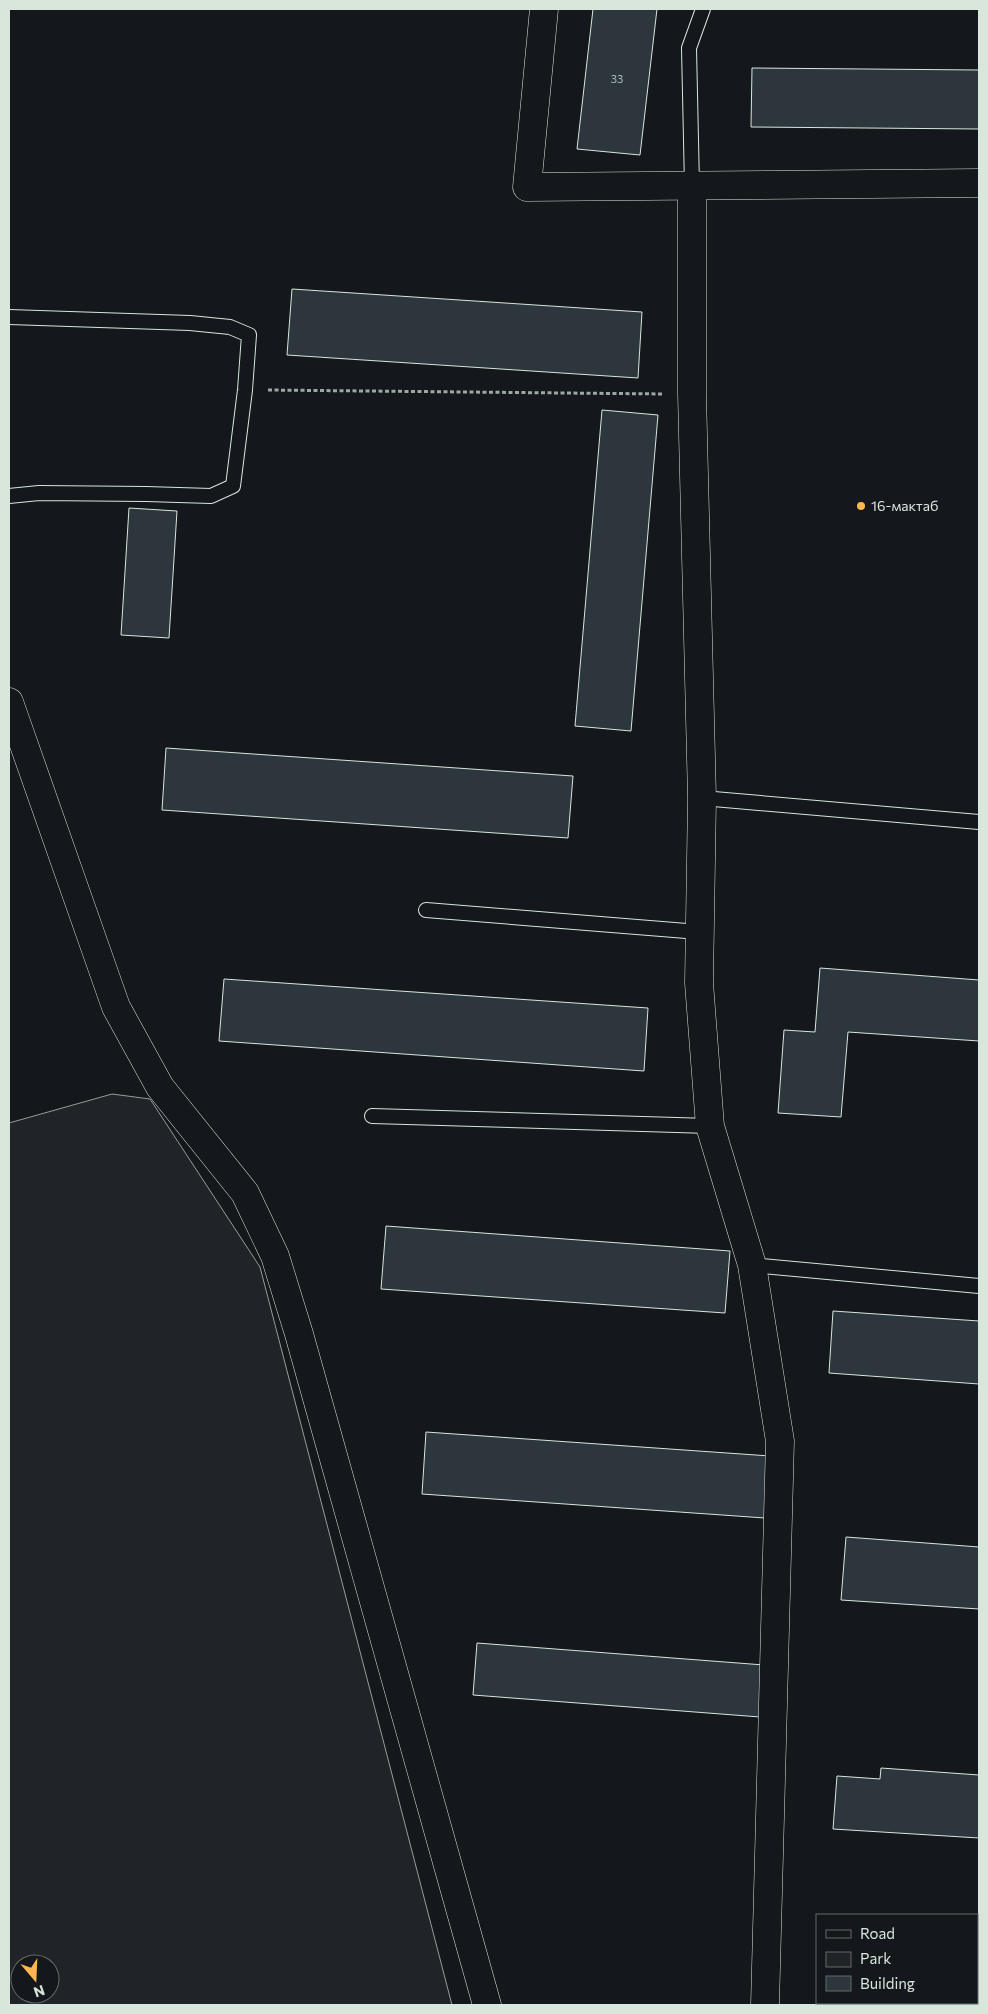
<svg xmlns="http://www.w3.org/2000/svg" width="988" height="2014" font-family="Commissioner,sans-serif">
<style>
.green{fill:#202428;stroke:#939e99;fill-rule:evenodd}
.building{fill:#2c363c;stroke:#d8e6dc}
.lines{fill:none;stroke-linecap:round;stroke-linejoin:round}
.service-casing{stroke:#d8e6dc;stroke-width:16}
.minor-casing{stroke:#d8e6dc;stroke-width:29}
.secondary-casing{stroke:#d8e6dc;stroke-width:29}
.path{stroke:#9da8a2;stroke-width:3;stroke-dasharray:4 2.5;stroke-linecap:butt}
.service{stroke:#14181c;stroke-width:14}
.minor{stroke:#14181c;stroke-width:28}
.secondary{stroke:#14181c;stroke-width:28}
.poi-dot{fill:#ffb74d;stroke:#14181c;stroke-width:2}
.labels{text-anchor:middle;stroke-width:4;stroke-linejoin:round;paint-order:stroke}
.number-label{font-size:11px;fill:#adbab4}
.poi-label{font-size:14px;fill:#d8e6dc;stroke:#14181c;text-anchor:start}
</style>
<rect width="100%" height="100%" fill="#14181c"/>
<path class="green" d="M112 1094 150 1099 260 1267 452 2005H9V1123ZM20 1964H50V1994H20Z"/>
<g class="building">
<polygon points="593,9 657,9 640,155 577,149"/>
<polygon points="752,68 979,70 979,129 751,127"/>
<polygon points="292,289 642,312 638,378 287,355"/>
<polygon points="602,410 658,415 631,731 575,726"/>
<polygon points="129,508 177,511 169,638 121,635"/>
<polygon points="166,748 573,776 568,838 162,810"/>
<polygon points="820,968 979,980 979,1041 848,1032 841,1117 778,1113 784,1030 815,1032"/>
<polygon points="224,979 648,1008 644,1071 219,1041"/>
<polygon points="386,1226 730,1251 725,1313 381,1289"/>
<polygon points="833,1311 979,1321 979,1384 829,1373"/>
<polygon points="426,1432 770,1456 765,1518 422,1494"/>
<polygon points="846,1537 979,1547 979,1609 841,1600"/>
<polygon points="477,1643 764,1665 760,1717 473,1695"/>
<polygon points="881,1768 979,1775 979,1838 833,1829 837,1776 880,1779"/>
</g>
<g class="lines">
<defs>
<g id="service">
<polyline points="692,186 689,48 703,9"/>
<polyline points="9,317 190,323 230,327 249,335 245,390 233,486 211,496 146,494 39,493 9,496"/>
<polyline points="702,798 979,822"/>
<polyline points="426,910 699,932"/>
<polyline points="372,1116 710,1126"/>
<polyline points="752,1265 979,1286"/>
</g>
<g id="minor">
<polyline points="544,9 527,187 979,183"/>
<polyline points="692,186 692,394 702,798 699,983 710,1126 752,1265 780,1441 765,2005"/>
<polyline points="9,702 116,1007 160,1087 245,1193 275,1256 299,1334 487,2005"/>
</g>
<polyline id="secondary" points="951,2005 963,2003"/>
</defs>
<use href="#service" class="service-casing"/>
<use href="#minor" class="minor-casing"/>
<use href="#secondary" class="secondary-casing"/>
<polyline class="path" points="268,390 664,394"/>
<use href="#service" class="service"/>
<use href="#minor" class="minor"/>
<use href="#secondary" class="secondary"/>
</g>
<circle class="poi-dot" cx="861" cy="506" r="5"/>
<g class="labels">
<g class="number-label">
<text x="617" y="83">33</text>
</g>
<g class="poi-label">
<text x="871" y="511">16-мактаб</text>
</g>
</g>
<rect width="988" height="2014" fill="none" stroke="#d8e6dc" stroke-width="20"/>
<rect x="816" y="1914" width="162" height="90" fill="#14181c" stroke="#626a69"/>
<rect x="826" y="1930" width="25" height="8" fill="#14181c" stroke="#626a69"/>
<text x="860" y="1939" font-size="15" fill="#d8e6dc">Road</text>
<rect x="826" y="1952" width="25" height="15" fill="#202428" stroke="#626a69"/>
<text x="860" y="1964" font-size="15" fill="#d8e6dc">Park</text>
<rect x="826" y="1976" width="25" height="15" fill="#2c363c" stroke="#626a69"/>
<text x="860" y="1989" font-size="15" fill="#d8e6dc">Building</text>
<g transform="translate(35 1979) rotate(161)"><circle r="24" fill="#14181c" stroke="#626a69"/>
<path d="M0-4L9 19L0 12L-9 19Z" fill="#ffb74d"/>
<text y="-8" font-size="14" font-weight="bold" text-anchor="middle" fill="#d8e6dc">N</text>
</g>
</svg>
